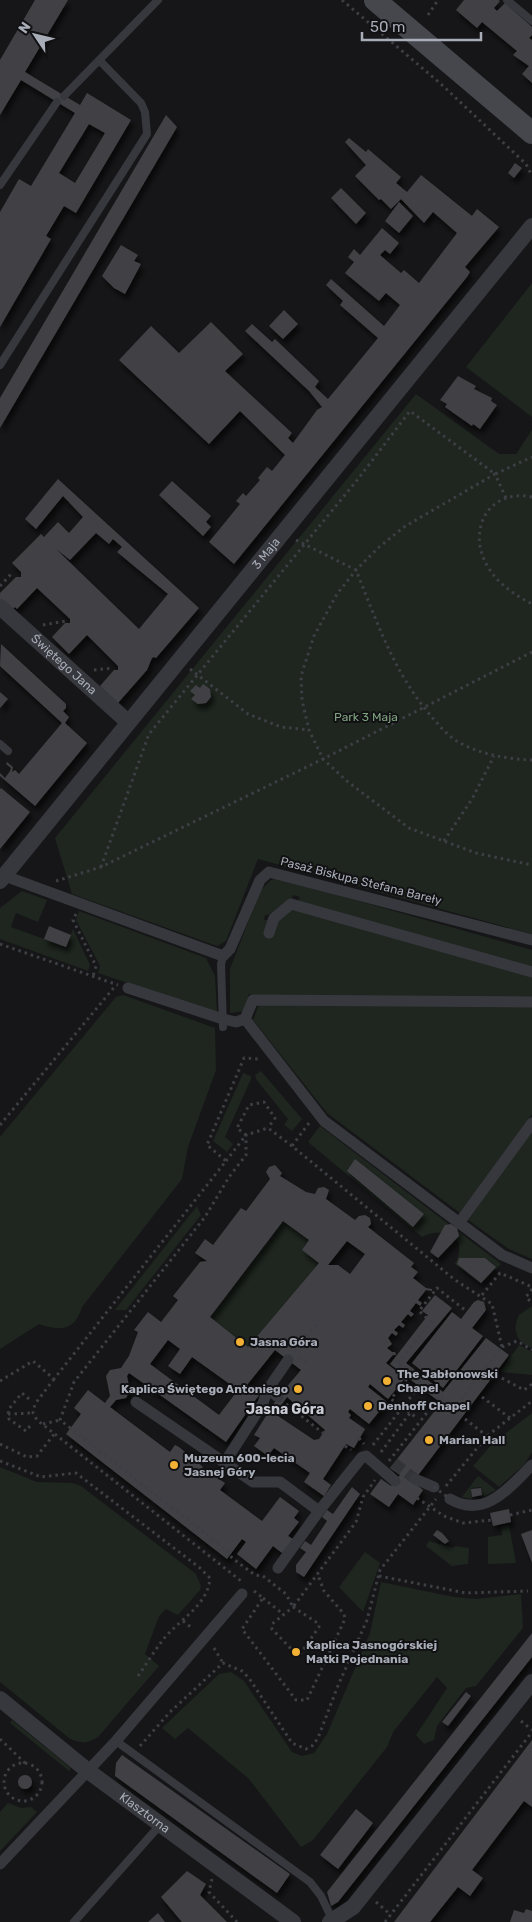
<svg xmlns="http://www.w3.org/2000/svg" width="532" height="1922" font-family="Rubik,sans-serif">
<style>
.green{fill:#1e261f}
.building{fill:#404145;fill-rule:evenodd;filter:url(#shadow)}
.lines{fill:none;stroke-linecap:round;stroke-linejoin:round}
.pedestrian-tunnel{stroke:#333438;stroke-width:11;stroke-dasharray:11 5.5;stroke-linecap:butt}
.path{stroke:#3d3f44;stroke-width:3;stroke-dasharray:2.5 4;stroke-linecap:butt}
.service{stroke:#37383d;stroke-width:8}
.pedestrian{stroke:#37383d;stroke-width:11}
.minor{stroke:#37383d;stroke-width:16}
.secondary{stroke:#45474d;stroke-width:22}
.path-bridge{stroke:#3d3f44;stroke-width:3;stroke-dasharray:2.5 4;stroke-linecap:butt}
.poi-dot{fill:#f2b134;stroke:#111113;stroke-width:2}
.labels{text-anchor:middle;stroke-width:4;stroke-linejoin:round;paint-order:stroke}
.street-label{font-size:12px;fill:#a8adb8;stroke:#111113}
.park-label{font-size:12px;fill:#7fa381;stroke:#111113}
.poi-label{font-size:12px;font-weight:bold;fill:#a8adb8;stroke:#111113;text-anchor:start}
.neighbourhood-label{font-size:14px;font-weight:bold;fill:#c9ccd4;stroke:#111113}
</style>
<defs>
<filter id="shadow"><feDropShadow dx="3" dy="5.5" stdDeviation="2.5" flood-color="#0009"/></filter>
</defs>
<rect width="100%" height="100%" fill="#161618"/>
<g class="green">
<polygon points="532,283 532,417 466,367"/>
<polygon points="416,394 499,454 516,454 532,430 532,934 258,859 226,941 217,946 72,894 55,838"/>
<polygon points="277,878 532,950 532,968 298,902 300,897 293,895 292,899 268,915 265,915 264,920 277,919 292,909 532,977 532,998 262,997 249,994 244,1011 230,1013 230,969 260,891 271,880"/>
<polygon points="22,891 47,900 38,922 16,913 11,927 66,947 73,929 90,965 88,971 0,939 0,908"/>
<polygon points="79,911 206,958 215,976 217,1013 98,973 100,966 76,920"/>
<path d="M123 995 215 1028 216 1070 188 1147 182 1179 82 1307C74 1332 60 1331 39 1324L0 1349V1137L116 997Z"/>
<polygon points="259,1005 532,1005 532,1114 460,1213 327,1113 253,1020"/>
<polygon points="261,1071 302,1119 292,1131 284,1125 288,1119 256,1079 255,1075"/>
<polygon points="243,1073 251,1076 251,1079 225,1137 233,1144 227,1152 213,1141"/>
<path d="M320 1126 501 1264 481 1284 455 1264C469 1238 446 1225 422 1237L308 1142Z"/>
<polygon points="532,1131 532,1259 509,1249 468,1220"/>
<polygon points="197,1206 201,1215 126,1310 115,1310"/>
<polygon points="283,1221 309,1240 302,1250 319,1263 248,1347 210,1317"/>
<path d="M532 1306V1348C516 1343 512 1329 519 1315Z"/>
<polygon points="519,1345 532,1352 532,1375 500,1372"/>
<polygon points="532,1413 532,1452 524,1465 499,1487 473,1466 493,1443"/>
<path d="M0 1467 37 1482 72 1483 81 1486 196 1574 201 1586 200 1590 178 1615 166 1609 159 1616 145 1654 159 1666 98 1737C87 1744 81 1744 69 1738L0 1682Z"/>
<polygon points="478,1476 496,1490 483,1497 481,1487 471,1488 472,1499 462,1497"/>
<polygon points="509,1525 516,1563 488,1564 488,1537 502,1535 501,1527"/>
<polygon points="429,1541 454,1548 455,1546 469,1548 468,1564 452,1566 426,1546"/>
<polygon points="365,1552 380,1563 363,1612 339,1587"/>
<polygon points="381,1582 454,1597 476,1599 521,1594 523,1628 476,1686 466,1688 437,1726 434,1740 424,1744 416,1735 447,1688 437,1677 393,1732 387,1747 313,1840 301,1847 249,1779 188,1728 175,1739 162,1728 219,1674 231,1672 244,1681 292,1752 302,1756 314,1753 327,1734 370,1633"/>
<polygon points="12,1720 71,1768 69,1771 10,1723"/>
<polygon points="8,1803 21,1808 31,1807 37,1812 0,1851 0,1812"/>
</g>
<g class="building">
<path d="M35 0H68L25 72 80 105 87 93 131 120 76 213 64 206 46 236 51 239 0 327V212L19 179 31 186 75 113 21 80 0 115V60ZM89 124 105 133 75 183 59 173Z"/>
<polygon points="464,0 498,0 500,1 494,8 497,11 505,3 532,27 532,35 529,38 532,40 532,83 522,74 529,66 513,55 517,51 482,22 477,28 456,10"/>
<polygon points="166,115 177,127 0,428 0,398"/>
<polygon points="349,138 366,152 368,149 401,177 396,183 407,192 421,175 472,216 477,209 499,227 465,267 470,272 467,277 234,564 209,542 240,504 236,501 243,493 246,496 260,480 258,478 267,467 272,471 285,455 240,411 209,444 119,360 151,326 179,353 211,322 243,354 225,371 292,433 288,438 293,443 317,410 322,407 309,391 245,331 252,324 272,342 275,339 319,381 315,387 328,399 378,338 340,305 343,301 326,285 331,279 384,326 400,305 386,293 379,301 345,273 354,262 348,257 354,249 360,255 382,228 399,243 390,254 385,250 380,255 401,273 404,270 419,283 457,233 433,212 424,223 401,199 391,209 381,199 379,200 355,176 366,165 345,142"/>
<polygon points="515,163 522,168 514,178 508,173"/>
<polygon points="341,188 366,213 356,224 331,198"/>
<polygon points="399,202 413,216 399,233 385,221"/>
<polygon points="121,245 138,255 134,261 141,264 125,294 114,288 102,276"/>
<polygon points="284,310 298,324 283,339 269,326"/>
<polygon points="458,376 476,386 474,389 492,398 491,401 497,405 480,429 473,424 472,426 445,407 447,404 440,400"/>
<path d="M58 479 199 608 156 658 154 657 152 658 147 670 118 703 100 686 114 670H118V666L87 635 69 654 52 637 65 623H70V619L37 588 17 609 15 607 12 610 0 600V593L16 577H21V572L12 563 41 534 44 537 58 522 69 533 83 517 63 496 36 529 25 519ZM96 533 109 544 113 539 122 547 117 552 168 594 139 629 56 549 70 560Z"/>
<polygon points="172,481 211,516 206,522 211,527 203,536 159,495"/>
<polygon points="1,644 66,704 66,708 63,711 69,717 65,723 87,743 35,806 0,776 0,773 5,778 10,771 11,768 6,764 7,762 13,767 12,772 15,770 19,774 62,723 0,666"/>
<polygon points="203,684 210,689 211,697 206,703 198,704 191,699 195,695 190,691 196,685 200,688"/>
<polygon points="0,692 8,699 0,708"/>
<polygon points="1,788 30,812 0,849 0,789"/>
<polygon points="49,926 71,935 66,947 44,939"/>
<polygon points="355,1159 424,1214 413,1227 347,1171"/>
<path d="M275 1165 282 1173 280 1176 306 1192 315 1194 318 1188 324 1187 329 1190 326 1199 355 1220 359 1216 365 1215 370 1218 371 1224 368 1227 414 1263 411 1267 418 1272 413 1278 426 1288 432 1289V1291L426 1290 418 1300 422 1303 420 1306 416 1303 410 1311 414 1314 411 1317 408 1314 401 1322 405 1325 403 1328 399 1325 394 1330 398 1333 396 1336 392 1333 388 1338 392 1344 387 1348 392 1352H395L396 1355H393L386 1363 405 1378 388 1399 370 1384 368 1387 387 1402 369 1424 350 1409 348 1412 351 1415 349 1418 365 1429 354 1448 346 1444 323 1479 331 1485 324 1496 304 1482 310 1473 274 1448 268 1456 254 1446 260 1438 254 1435 278 1397 301 1370 275 1350 247 1385 259 1395 226 1442 129 1373 127 1376 130 1391 126 1398 116 1400 110 1407 170 1452 175 1445 179 1447 203 1467 202 1468 225 1483 220 1490 262 1521 280 1497 299 1511 294 1518 299 1522 288 1536 293 1539 282 1553 273 1546 256 1569 237 1554 246 1542 242 1539 227 1559 66 1434 81 1414 74 1408 88 1390 105 1403 110 1396 106 1376 110 1370 121 1368 129 1356 138 1332 134 1330 148 1312 161 1322 178 1300 173 1296 200 1262 207 1261 195 1253 205 1239 213 1245 241 1208 246 1211 270 1179 266 1172 269 1167ZM283 1221 309 1240 302 1250 319 1263 248 1347 210 1317ZM347 1241 365 1254 350 1274 338 1265H328ZM168 1340 180 1349 168 1366 180 1374 192 1357 238 1390 219 1415 150 1364ZM287 1397 325 1430 319 1439 314 1440 275 1414Z"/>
<polygon points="451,1224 457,1228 459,1236 438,1258 430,1252 445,1225"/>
<polygon points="459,1258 485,1258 496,1267 481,1283 457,1264"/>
<polygon points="435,1295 452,1308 406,1363 443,1392 486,1338 509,1355 413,1482 423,1490 413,1505 398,1494 389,1507 370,1494 381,1479 391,1486 400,1475 390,1468 441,1403 390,1364 428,1315 422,1311"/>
<polygon points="478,1300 484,1302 486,1310 472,1328 483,1336 443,1388 412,1363 452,1312 461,1319 474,1302"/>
<polygon points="352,1487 360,1494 304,1577 296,1572 296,1565 306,1552 300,1548 305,1541 311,1545 327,1521 322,1517 327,1510 333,1514"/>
<polygon points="481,1488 482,1495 472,1497 471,1489"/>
<polygon points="509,1509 511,1522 493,1526 490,1513"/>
<polygon points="437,1530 442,1533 449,1541 445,1544 433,1535"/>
<polygon points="532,1530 532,1563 521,1534"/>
<polygon points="532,1633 532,1657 338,1902 331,1906 327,1892"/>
<polygon points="466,1692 471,1696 448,1726 442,1722"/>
<polygon points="532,1740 532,1807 524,1801 472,1870 483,1878 470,1896 458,1887 430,1922 394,1922"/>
<polygon points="122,1755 290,1874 277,1893 115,1776 116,1763"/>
<circle cx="25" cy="1782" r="7"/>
<polygon points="356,1809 373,1823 338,1869 320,1855"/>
<polygon points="187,1871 206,1884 200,1895 227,1922 182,1922 161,1897"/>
<polygon points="526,1909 532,1911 532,1922 510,1922 514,1910 524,1913"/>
<polygon points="158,1913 165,1922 148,1922"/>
</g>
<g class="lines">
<polyline class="pedestrian-tunnel" points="394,1463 415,1479"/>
<g class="path">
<polyline points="342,0 441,84 526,164 532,176"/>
<polyline points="428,15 438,0"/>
<path d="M532 497C488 488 466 531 488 567 498 584 515 595 532 604"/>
<polyline points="506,498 495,474 404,527 378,548 356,570 337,594 314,636 301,676 302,700 309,730 323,759 348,782 409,828 476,853 532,865"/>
<path d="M296 540 356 570C377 622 394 673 431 716 440 726 449 738 462 744 484 755 507 759 532 760"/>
<polyline points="0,586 12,573"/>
<polyline points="43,625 66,621"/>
<polyline points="190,669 248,714 281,727 309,730"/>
<polyline points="94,670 113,668"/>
<polyline points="444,841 472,799 494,756"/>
<polyline points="101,867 149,734 358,479 410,411 495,474 532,457"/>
<polyline points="56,881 101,867 323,759 532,652"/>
<polyline points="76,914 73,920 96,966 93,976"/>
<polyline points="0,944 118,985"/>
<polyline points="309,1123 292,1146 455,1280 492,1304 502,1347 485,1369"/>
<polyline points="0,1125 116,985"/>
<polyline points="292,1146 268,1128 246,1135 246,1155 229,1177 205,1217 74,1382 60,1420 228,1551 232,1558 255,1575 263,1576 286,1594 293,1607 356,1522 363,1497 375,1480"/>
<polyline points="226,1161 246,1135 237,1128 249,1105 264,1102 275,1118 268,1128"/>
<polyline points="532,1289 526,1297 532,1303"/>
<polyline points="482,1295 500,1273 532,1287"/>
<polyline points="502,1347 517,1341 532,1350"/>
<polyline points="294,1351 321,1319"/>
<polyline points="300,1357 307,1362"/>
<polyline points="394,1360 440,1396"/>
<polyline points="398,1363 431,1322 419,1311 437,1288 465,1310"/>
<polyline points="401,1366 399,1368 409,1376 391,1399 417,1418"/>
<polyline points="54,1379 35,1404 33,1413 37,1420 241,1581"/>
<polyline points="0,1381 33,1361 54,1379 226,1161 207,1145 244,1058 259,1059"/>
<polyline points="482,1397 510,1418"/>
<polyline points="29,1399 22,1393 8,1410 9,1419 26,1431 30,1426"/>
<polyline points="286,1404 323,1433"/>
<polyline points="8,1414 33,1413"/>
<polyline points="465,1419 487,1436"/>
<polyline points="43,1424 60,1420"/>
<polyline points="359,1438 364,1444"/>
<polyline points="0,1444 27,1457 37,1456 55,1433"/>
<polyline points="373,1445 417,1389"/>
<polyline points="345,1446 351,1450"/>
<polyline points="381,1452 410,1413"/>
<path d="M0 1461 41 1477 76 1473 200 1568 210 1578C208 1606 178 1620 162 1641 153 1653 145 1666 136 1679"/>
<polyline points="389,1461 440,1396 456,1407 485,1369 524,1390 532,1384"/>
<polyline points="446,1486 487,1436 532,1401"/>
<polyline points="510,1515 532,1510"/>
<polyline points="444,1516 463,1523 492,1520"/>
<polyline points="379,1576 466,1593 528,1591"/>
<polyline points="254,1591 263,1598 242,1629 296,1700 307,1700 345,1619 344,1614 324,1591 318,1575"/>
<polyline points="263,1598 283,1614"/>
<polygon points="293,1607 319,1624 319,1627 301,1653 295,1653 272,1629 272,1624"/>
<polyline points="183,1621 192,1628"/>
<polyline points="214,1648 223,1663"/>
<polyline points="521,1721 532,1730"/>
<polyline points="0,1739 26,1764"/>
<polyline points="140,1746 170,1712 223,1663 242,1671 249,1678 292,1743 306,1749 312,1746 318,1738 337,1688 367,1620 380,1570 436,1499"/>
<circle cx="23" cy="1782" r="19"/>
<polyline points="212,1879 209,1892 237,1922"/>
<polyline points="376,1902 391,1915"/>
<polyline points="385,1922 532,1732"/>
</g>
<g class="service">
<polyline points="507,0 532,21"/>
<polyline points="64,96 158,0"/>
<polyline points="0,185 57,102"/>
<polyline points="0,365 147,134 145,112 141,103 100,61"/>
<polyline points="0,744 8,751"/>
<polyline points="223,956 221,964 223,1027"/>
<polyline points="116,1741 310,1882 321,1896 333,1921"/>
<polyline points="74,1922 160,1825"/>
</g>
<g class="pedestrian">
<polyline points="5,876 223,956 230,949 260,880 269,872 532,940"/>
<polyline points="269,933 274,918 291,904 532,972"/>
<polyline points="128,988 223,1019 236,1022 245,1019 324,1121 502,1255 532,1268"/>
<polyline points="245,1019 253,1000 532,1002"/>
<polyline points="459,1223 532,1123"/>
<polyline points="278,1397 268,1389 288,1360"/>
<polyline points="136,1402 253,1482 280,1482 319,1511"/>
<polyline points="225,1462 263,1403 268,1389"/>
<polyline points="415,1479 434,1487"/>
<path d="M450 1499C485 1519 509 1488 532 1465"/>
<polyline points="278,1568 319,1511 362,1457 366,1456 395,1481"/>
<polyline points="0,1864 116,1741 242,1594"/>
</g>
<g class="minor">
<path id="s1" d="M0 607 128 722"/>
<path id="s2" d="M0 881 532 226"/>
<path id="s3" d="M0 1699 88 1771 293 1922"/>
<polyline points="330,1922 353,1907 532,1682"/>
</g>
<polyline class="secondary" points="375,0 532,133"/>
<g class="path-bridge">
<polyline points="434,1487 450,1499"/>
<polyline points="417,1498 444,1516"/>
</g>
</g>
<g class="poi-dot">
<circle cx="240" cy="1342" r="5"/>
<circle cx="387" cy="1381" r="5"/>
<circle cx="298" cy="1389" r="5"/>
<circle cx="368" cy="1406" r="5"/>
<circle cx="429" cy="1440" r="5"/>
<circle cx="174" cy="1465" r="5"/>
<circle cx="296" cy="1652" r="5"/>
</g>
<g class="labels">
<g class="street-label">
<text dy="4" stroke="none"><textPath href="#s2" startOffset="422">3 Maja</textPath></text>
<text dy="4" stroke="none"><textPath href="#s1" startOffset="86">Świętego Jana</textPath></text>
<text transform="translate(361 881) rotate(14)" y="4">Pasaż Biskupa Stefana Bareły</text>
<text dy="4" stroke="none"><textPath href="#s3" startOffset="184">Klasztorna</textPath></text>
</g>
<g class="park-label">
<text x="366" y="721">Park 3 Maja</text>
</g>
<g class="poi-label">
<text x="250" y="1346">Jasna Góra</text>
<text x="397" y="1378">The Jabłonowski<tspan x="397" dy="14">Chapel</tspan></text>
<text x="288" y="1393" text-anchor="end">Kaplica Świętego Antoniego</text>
<text x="378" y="1410">Denhoff Chapel</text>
<text x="439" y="1444">Marian Hall</text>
<text x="184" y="1462">Muzeum 600-lecia<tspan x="184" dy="14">Jasnej Góry</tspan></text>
<text x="306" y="1649">Kaplica Jasnogórskiej<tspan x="306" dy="14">Matki Pojednania</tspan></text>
</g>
<g class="neighbourhood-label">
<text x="285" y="1414">Jasna Góra</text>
</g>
</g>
<g transform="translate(35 35) rotate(305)" stroke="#111113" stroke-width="4" paint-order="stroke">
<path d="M0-4L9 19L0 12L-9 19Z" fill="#a8adb8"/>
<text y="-8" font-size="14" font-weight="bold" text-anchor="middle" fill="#a8adb8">N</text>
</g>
<path d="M362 32v8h119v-8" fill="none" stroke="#a8adb8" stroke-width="2.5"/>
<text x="370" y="32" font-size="15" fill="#a8adb8" stroke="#111113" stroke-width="4" paint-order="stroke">50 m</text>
</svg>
